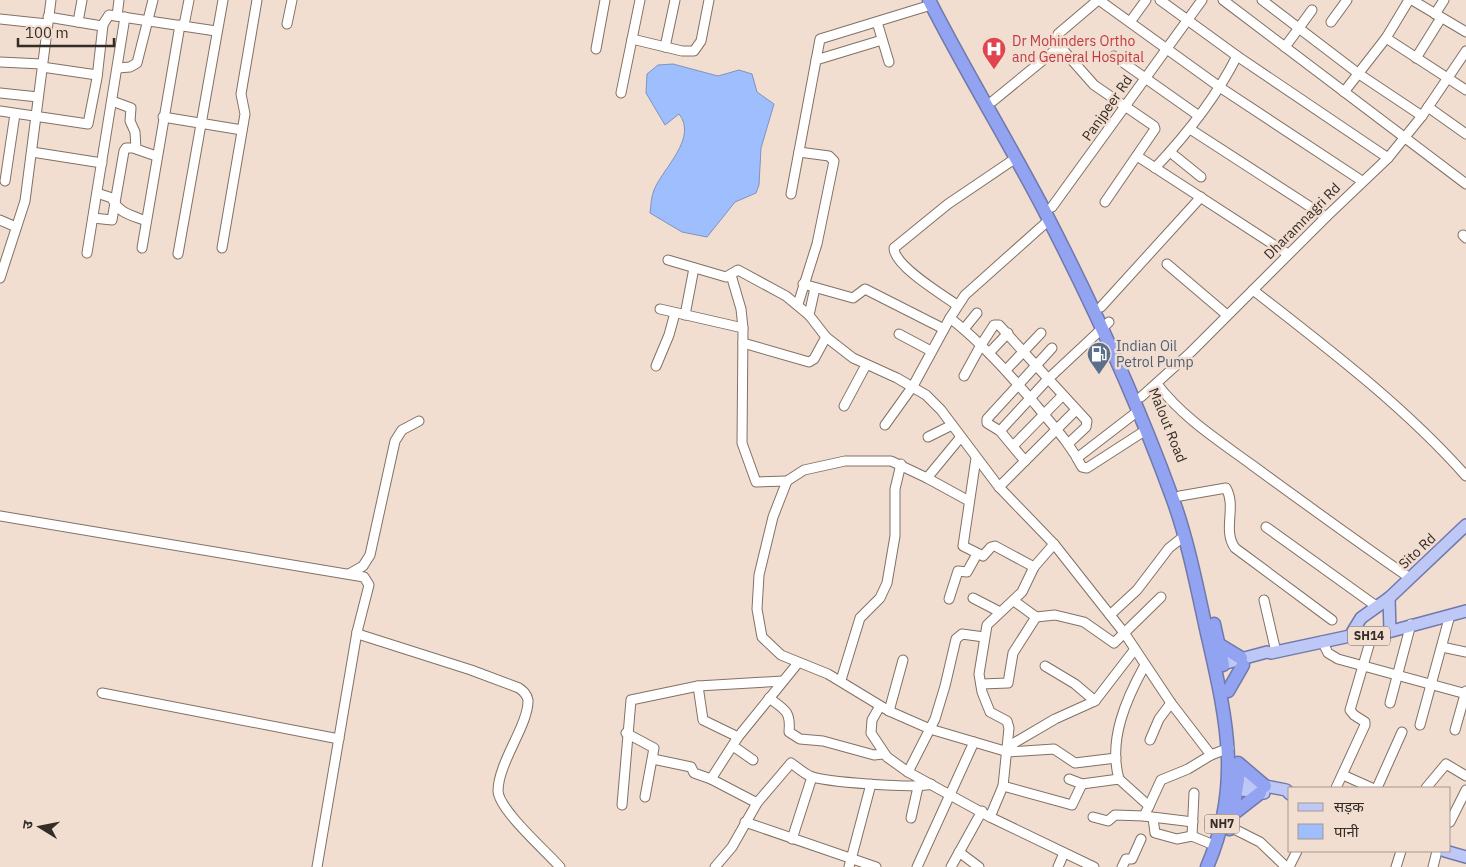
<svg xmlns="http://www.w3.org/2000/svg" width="1466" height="867" font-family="'IBM Plex Sans','Noto Sans Devanagari',sans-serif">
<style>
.water{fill:#9fbefe;stroke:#7f92be}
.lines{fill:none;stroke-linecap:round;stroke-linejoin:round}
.minor-casing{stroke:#827164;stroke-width:11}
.major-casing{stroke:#7179ab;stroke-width:14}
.highway-casing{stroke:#7179ab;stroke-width:15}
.minor{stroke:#fff;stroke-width:9}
.major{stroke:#bec8f7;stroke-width:11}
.highway{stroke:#92a3f2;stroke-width:12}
.labels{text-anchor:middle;stroke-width:5;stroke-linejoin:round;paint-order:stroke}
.shield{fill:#f2ded0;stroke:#6c615a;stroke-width:1}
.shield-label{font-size:12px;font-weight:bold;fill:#332c27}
.health-label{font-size:14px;fill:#be3a42;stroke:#f2ded0;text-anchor:start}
.street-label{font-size:14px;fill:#332c27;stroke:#f2ded0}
.service-label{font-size:14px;fill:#4e5e75;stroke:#f2ded0;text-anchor:start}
</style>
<rect width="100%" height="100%" fill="#f2ded0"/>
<path class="water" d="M673 64 718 76 739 70 752 74 757 92 774 104 761 148 759 185 756 193 735 202 707 237 682 232 650 213C651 206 651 197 654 190 663 168 698 138 679 114L665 125 646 93 647 74 658 65Z"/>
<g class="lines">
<defs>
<g id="minor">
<polyline points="1098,0 1058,34 1056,42 1094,85 1154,126 1155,129 1105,202"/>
<polyline points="1099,0 1221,88 1362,181"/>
<polyline points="1160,0 1237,56 1388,158"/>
<polyline points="1223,0 1466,184"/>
<polyline points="1262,0 1359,74 1422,116"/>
<polyline points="1412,0 1466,32"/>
<polyline points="1435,14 1444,0"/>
<polyline points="117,16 119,0"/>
<polyline points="48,17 102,26 109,15 216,31"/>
<polyline points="0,19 47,24"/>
<polyline points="78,22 82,0"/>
<polyline points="877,22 889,62"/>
<polyline points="1130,22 1146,0"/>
<polyline points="1331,22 1347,0"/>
<polyline points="287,24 292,0"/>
<polyline points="184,25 189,0"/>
<polyline points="1386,38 1466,90"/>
<polyline points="632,39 682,51 694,51 701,41 709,0"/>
<polyline points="665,47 675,0"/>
<polyline points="1285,47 1312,10"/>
<polyline points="596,49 605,0"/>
<polyline points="1114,56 1199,116"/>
<polyline points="1416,58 1441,18"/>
<polyline points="816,60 882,40"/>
<polyline points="0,62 42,64"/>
<polyline points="42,67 97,75"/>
<polyline points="118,68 130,67 137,63 153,0"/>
<polyline points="1344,92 1386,38 1409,0"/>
<polyline points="0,93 38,97"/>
<polyline points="621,93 640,0"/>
<polyline points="112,101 131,108 130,121 135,132 136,149 156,156"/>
<polyline points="993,101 1059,47"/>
<polyline points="1428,107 1466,134"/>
<polyline points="0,111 88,124 97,78 103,25"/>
<polyline points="163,117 242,130"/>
<polyline points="1190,129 1326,217"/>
<polyline points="32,152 102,163"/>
<polyline points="1170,152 1201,177"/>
<polyline points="1137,156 1288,254"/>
<path d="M1155 168C1187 134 1216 98 1237 56"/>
<polyline points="5,181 15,114"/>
<path d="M97 193 112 198C118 213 131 215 146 221"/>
<polyline points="791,194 820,39 931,5"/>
<polyline points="1052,207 1202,0"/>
<polyline points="93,218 112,220 124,151 126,148 135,148"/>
<polyline points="0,220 16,227"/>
<polyline points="1463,235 1466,238"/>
<polyline points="142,248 180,25"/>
<polyline points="222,248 245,114 241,94 257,0"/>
<polyline points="87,253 125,17"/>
<polyline points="178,254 223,0"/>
<polyline points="668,260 726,277 738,270 786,296 809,315 826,337 853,358 897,378 926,395 941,410 999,487 1054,544 1125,634 1171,703 1211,755 1229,748"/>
<polyline points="1167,264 1227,315"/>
<polyline points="731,275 741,309 743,328 742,443 756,482 787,481"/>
<polyline points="0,278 25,201 51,0"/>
<polyline points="803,284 853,298 865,289 944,329"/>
<path d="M1253 290C1327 348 1403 405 1466 476"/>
<polyline points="798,304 817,244 834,161 829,156 799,152"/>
<path d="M957 305C943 295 894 266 894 248L948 204 1016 158"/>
<polyline points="1101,307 1201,197"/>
<polyline points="660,309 743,328"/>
<polyline points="685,315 694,268"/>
<polyline points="809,315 815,288"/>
<path d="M950 318C982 343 1009 374 1036 405 1053 426 1070 443 1082 467L1087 468 1146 430"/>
<polyline points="964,329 977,313"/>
<polyline points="899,334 931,351"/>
<polyline points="743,343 809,362 814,359 826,337"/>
<polyline points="989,353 1008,333"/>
<polyline points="656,366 669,335 675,313"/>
<polyline points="1006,370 1041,333"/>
<polyline points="964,376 981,345 994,325 999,325 1087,421 1086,427 1069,443"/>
<path d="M1157 384C1183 418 1218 440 1252 465 1304 503 1356 541 1410 578"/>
<polyline points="1141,397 1191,352 1326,217 1388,158 1422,116 1466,51"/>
<polyline points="844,406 866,365"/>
<polyline points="885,425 913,386 950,318 965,295 1049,220"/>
<polyline points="1000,431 1047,380 1109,322"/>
<polyline points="928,437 952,425"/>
<polyline points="960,438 927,478 891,461 845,461 804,470 787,481 773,517 759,575 757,609 762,637 781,655 828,674 889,711 930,729 1008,752 1054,749 1075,763 1116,758"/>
<polyline points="1013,446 1062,396"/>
<polyline points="976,458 963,546 983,556 991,547 995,546 1034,567"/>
<polyline points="1077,458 1138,411"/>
<polyline points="1025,461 1000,431 987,423 987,419 1052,348"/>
<polyline points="927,478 969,501"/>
<polyline points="999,487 1076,410"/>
<path d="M1180 496 1226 488C1237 507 1222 530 1235 548L1332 620"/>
<path d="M0 516 364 577 369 585 357 632 361 635 471 670 519 688C523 691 527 694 528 700 529 724 498 763 498 791 499 810 546 851 560 867"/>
<polyline points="1266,527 1376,606"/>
<polyline points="349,574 363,566 370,555 395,441 402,430 419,421"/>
<polyline points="973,598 1000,612"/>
<polyline points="949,599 958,571 967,572 977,554"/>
<polyline points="1264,600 1276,652"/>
<polyline points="1014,601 1036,617 1055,615 1084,622 1114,643 1161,597"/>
<polyline points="1110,615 1137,590 1169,548 1183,537"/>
<polyline points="1322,641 1328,653 1338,659 1466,694"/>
<polyline points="1442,647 1466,652"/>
<polyline points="1045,666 1075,684 1095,701"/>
<polyline points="841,680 860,618 880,598 887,583 895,536 895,489 901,464"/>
<polyline points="981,684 1008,683 1013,653 1036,617"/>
<polyline points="698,686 703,720 738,737"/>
<polyline points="102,693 339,739"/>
<path d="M769 698C785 710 791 711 789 732L800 739 823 741 874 755 883 754"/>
<polyline points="1390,703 1411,624"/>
<polyline points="880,706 872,720 871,733 887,757 908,772 990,817 1094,867"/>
<polyline points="889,711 903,660"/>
<polyline points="1420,725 1450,615"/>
<polyline points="1455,730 1466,691"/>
<polyline points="626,733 654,748 645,797"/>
<polyline points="1150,740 1159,719 1171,703"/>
<polyline points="733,746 753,760"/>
<polyline points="1009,746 1055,719 1095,701 1135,649"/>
<polyline points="653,759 691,767 694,773 711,779 757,803"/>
<polyline points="908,772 935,719 945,686 956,639 962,634 984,637"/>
<polyline points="1343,775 1372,788"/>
<polyline points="711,779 738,737 798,663"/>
<polyline points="1069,779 1082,784 1119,779 1149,806 1144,816"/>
<path d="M1119 779C1108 740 1126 699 1145 665"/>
<polyline points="1003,786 1072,805 1082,784"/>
<polyline points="1336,788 1365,725 1365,722 1354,715 1350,710 1372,635"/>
<polyline points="1377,788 1402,732"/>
<polyline points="1426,788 1446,764 1466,776"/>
<polyline points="1194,793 1192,836 1216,846"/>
<polyline points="622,805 631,700 698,686 783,681"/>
<polyline points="1149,806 1161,780 1188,769 1211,755"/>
<polyline points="990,817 1003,786 1009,728 1007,721 990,712 982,692 979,674 987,625 1022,592 1034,567 1054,544"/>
<polyline points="1093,817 1108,821 1115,815 1144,816 1193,822"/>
<polyline points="911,818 918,787"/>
<polyline points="1153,818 1155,833 1177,839 1192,836"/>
<polyline points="745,822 876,867"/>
<polyline points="1450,822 1466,790"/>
<polyline points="1230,827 1260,842 1286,867"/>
<polyline points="792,839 812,777"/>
<polyline points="959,852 979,867"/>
<polyline points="317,867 357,632"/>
<path d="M715 867 732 847 757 803 791 763C797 767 803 773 810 776 823 782 917 789 931 784"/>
<polyline points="849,867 871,784"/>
<polyline points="917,867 974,742"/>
<polyline points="951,867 982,811"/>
<polyline points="1058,867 1064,853"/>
<polyline points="1122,867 1126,859 1132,859 1141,839"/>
<polyline points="1289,867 1297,851"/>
<polyline points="1396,867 1401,851"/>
<polyline points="1433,867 1437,851"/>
</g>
<g id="major">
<polyline points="1389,598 1390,631"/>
<polyline points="1350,636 1361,618 1389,598 1466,525"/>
<polyline points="1215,666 1267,652 1271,653 1350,636 1377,635 1466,611"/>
<polyline points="1229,779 1286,790 1290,794"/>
<polyline points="1228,788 1264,793"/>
<polyline points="1445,851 1466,857"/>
</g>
<g id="highway">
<path d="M929 0C965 71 1007 139 1044 210 1092 303 1136 398 1172 497 1188 540 1197 588 1207 633 1226 717 1243 784 1207 867"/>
<polyline points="1214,624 1223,665"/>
<polyline points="1218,644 1241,658"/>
<polyline points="1228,691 1243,665"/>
<polyline points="1238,763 1265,786"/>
<polyline points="1233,814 1260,793"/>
<polyline points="1230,829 1238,780 1238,764"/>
</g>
</defs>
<use href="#minor" class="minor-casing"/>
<use href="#major" class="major-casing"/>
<use href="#highway" class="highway-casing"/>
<use href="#minor" class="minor"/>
<use href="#major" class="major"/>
<use href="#highway" class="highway"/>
</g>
<defs>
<symbol id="hospital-pin" viewBox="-11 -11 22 30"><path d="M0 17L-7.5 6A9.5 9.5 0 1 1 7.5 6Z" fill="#e0444e" stroke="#f2ded0"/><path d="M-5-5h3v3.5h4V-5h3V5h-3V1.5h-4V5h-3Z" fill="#fff"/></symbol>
<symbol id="fuel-pin" viewBox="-11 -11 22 30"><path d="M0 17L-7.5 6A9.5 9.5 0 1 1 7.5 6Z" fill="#5c6f8a" stroke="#f2ded0"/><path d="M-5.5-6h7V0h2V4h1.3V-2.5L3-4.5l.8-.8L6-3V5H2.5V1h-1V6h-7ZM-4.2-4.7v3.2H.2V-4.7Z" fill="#fff"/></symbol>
</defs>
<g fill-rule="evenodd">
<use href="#hospital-pin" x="980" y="35" width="28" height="38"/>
<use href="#fuel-pin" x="1085" y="340" width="28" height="38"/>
</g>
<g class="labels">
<g class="shield">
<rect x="1348" y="626.5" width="42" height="19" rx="4"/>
<rect x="1204.5" y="814.5" width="35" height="19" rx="4"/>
</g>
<g class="shield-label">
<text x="1369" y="640">SH14</text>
<text x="1222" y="828">NH7</text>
</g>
<g class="health-label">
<text x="1012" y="46">Dr Mohinders Ortho<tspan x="1012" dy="16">and General Hospital</tspan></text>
</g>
<g class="street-label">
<text transform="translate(1107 108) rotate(-55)" y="5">Panjpeer Rd</text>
<text transform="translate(1302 221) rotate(-45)" y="5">Dharamnagri Rd</text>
<text transform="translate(1168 425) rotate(68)" y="5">Malout Road</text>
<text transform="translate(1417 551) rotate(-43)" y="5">Sito Rd</text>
</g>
<g class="service-label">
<text x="1116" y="351">Indian Oil<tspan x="1116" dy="16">Petrol Pump</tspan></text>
</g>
</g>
<rect x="1288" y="787" width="162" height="65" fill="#f2ded0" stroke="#a6978c"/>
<rect x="1298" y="803" width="25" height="8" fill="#bec8f7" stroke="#a6978c"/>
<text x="1334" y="812" font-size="15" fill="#332c27">सड़क</text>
<rect x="1298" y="824" width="25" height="15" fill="#9fbefe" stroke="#a6978c"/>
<text x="1334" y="837" font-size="15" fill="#332c27">पानी</text>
<g transform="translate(40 827) rotate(280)" stroke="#f2ded0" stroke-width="4" paint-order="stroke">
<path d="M0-4L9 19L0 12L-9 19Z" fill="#332c27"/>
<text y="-8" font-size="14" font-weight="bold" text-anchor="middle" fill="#332c27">उ</text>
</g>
<path d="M18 38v8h96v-8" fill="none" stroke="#332c27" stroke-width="2.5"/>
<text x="25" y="38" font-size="15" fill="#332c27" stroke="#f2ded0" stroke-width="4" paint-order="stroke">100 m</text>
</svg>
